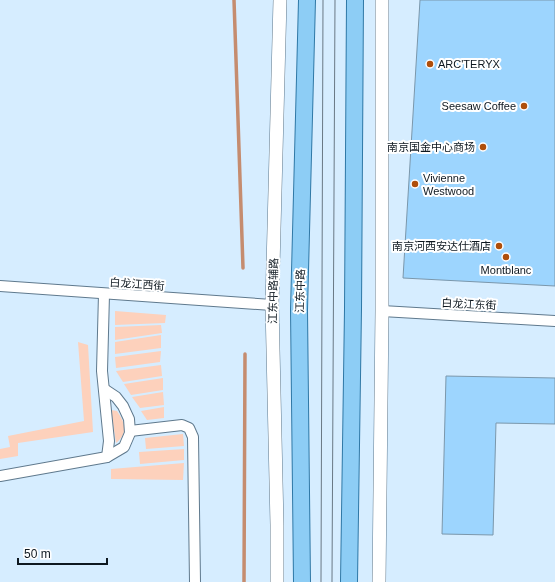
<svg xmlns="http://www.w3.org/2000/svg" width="555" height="582" font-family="Helvetica,'Noto Sans SC',sans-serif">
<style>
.green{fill:#fdd1bc}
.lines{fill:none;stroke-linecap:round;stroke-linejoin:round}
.stream{stroke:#c58c6f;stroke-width:3.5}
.building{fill:#9dd5fe;stroke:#7b97ab}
.minor-casing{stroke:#5f798d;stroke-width:12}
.tertiary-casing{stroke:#5f798d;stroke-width:14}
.primary-casing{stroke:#2f78a6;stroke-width:18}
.minor{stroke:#fff;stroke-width:10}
.tertiary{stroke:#fff;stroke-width:13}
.primary{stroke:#8dcdf5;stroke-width:16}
.tram{stroke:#697885;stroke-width:1}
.poi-dot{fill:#af4e0a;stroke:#fff;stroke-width:1.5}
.labels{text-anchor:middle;stroke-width:4;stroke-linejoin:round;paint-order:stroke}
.poi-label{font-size:11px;fill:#0e1820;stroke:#fff;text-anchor:end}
.street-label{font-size:11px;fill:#0e1820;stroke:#fff}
</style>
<rect width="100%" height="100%" fill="#d6edff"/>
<g class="green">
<polygon points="115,311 166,315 165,323 115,325"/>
<polygon points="161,325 162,333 115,340 115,327"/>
<polygon points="161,335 161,348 115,354 115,342"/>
<polygon points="78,342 88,345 93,432 18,443 18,456 0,459 0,449 10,447 8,436 84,421"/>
<polygon points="161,351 160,362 116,368 115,357"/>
<polygon points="161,365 162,376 123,382 116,371"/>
<polygon points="163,378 163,390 131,395 124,384"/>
<polygon points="163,392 164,405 140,408 132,397"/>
<polygon points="164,407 164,418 147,420 141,411"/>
<path d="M111 410 117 411C126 424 128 433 116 443Z"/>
<polygon points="183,434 184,446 146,449 145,438"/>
<polygon points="184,449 184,460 140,464 139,452"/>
<polygon points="184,463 183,480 111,479 111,469"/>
</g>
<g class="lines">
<g class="stream">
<polyline points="234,0 243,268"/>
<polyline points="244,582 245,354"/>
</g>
</g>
<g class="building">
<polygon points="420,0 555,0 555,286 403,278"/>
<polygon points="446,376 555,378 555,424 496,423 493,535 442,534"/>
</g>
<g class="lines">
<defs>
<g id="minor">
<polyline points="0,286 272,305"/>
<polyline points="104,294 102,371 109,441 107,457"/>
<polyline points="382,311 555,321"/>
<polyline points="130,431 182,425 189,428 193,437 195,582"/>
<polyline points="0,476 107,457 124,447 130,433 129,419 123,406 116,397 104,389"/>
</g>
<g id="tertiary">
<polyline points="277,582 277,525 272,305 280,0"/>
<polyline points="379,582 382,311 382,0"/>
</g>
<g id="primary">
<polyline points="302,582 299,310 307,0"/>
<polyline points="349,582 353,309 355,0"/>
</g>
</defs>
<use href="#minor" class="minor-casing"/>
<use href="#tertiary" class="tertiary-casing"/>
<use href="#primary" class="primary-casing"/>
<use href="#minor" class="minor"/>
<use href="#tertiary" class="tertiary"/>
<use href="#primary" class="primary"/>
<g class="tram">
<polyline points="321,582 323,0"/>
<polyline points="332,582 335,0"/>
</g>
</g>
<g class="poi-dot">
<circle cx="430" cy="64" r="4"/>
<circle cx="524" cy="106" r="4"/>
<circle cx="483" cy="147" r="4"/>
<circle cx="415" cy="184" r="4"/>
<circle cx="499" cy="246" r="4"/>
<circle cx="506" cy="257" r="4"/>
</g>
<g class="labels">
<g class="poi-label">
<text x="438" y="68" text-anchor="start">ARC'TERYX</text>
<text x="516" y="110">Seesaw Coffee</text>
<text x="475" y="151">南京国金中心商场</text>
<text x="423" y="182" text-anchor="start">Vivienne<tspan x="423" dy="13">Westwood</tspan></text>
<text x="491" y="250">南京河西安达仕酒店</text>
<text x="506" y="274" text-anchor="middle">Montblanc</text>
</g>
<g class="street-label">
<text transform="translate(137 284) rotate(4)" y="4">白龙江西街</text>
<text transform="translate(273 291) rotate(-89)" y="4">江东中路辅路</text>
<text transform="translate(300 291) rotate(-89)" y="4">江东中路</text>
<text transform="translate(469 304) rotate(3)" y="4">白龙江东街</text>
</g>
</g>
<path d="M18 558v6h89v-6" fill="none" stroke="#0e1820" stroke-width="2"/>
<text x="24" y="558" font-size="12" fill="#0e1820" stroke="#ffffff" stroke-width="3" paint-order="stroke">50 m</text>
</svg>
